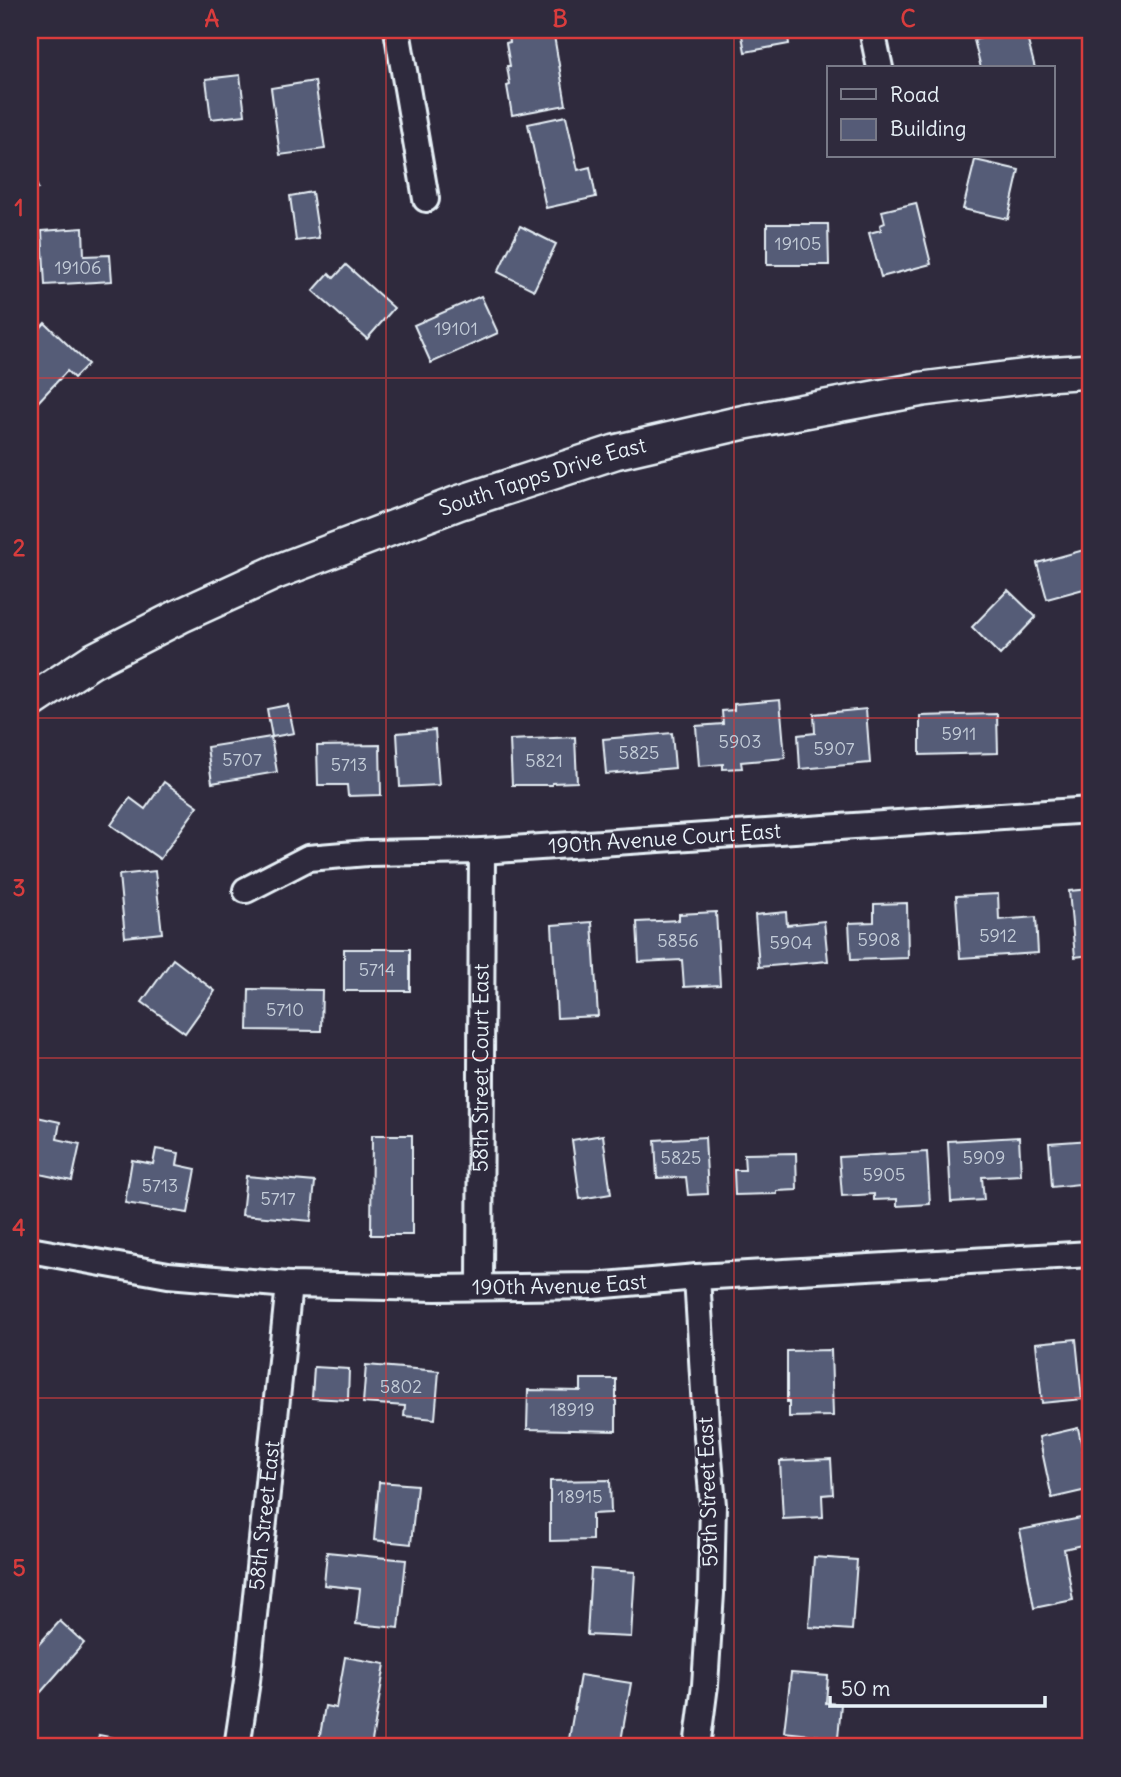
<svg xmlns="http://www.w3.org/2000/svg" width="1121" height="1777" font-family="Delius,sans-serif">
<style>
.building{fill:#555b77;stroke:#e8f1f8;stroke-width:2}
.lines{fill:none;stroke-linecap:round;stroke-linejoin:round}
.street-casing{stroke:#e8f1f8;stroke-width:30}
.secondary-casing{stroke:#e8f1f8;stroke-width:38}
.street{stroke:#2f2a3d;stroke-width:24}
.secondary{stroke:#2f2a3d;stroke-width:33}
.grid{fill:none;stroke:#d83c3d;stroke-width:2;stroke-opacity:0.55}
.labels{text-anchor:middle;stroke-width:5;stroke-linejoin:round;paint-order:stroke}
.number-label{font-size:18px;fill:#c3ccd8}
.street-label{font-size:21px;fill:#e8f1f8;stroke:#2f2a3d}
.neatline{fill:none;stroke:#d83c3d;stroke-width:2.5}
.grid-label{font-size:23px;text-anchor:middle;font-weight:bold;fill:#d83c3d}
</style>
<rect width="100%" height="100%" fill="#2f2a3d"/>
<filter id="ink" filterUnits="userSpaceOnUse"><feTurbulence type="fractalNoise" baseFrequency=".0143" numOctaves="2"/><feDisplacementMap in="SourceGraphic" scale="14" xChannelSelector="R" yChannelSelector="G"/><feConvolveMatrix kernelMatrix="1 2 1 2 8 2 1 2 1" color-interpolation-filters="sRGB"/></filter>
<g filter="url(#ink)">
<g class="building">
<polygon points="508,30 553,30 566,105 512,115 507,86 510,85 507,66 510,66 506,43 510,42"/>
<polygon points="741,30 787,30 789,44 745,52"/>
<polygon points="1013,30 1025,30 1035,68 981,68 974,40"/>
<polygon points="240,75 245,115 211,119 206,79"/>
<polygon points="315,81 325,149 280,155 271,88"/>
<polygon points="566,116 578,170 590,167 596,197 546,208 528,124"/>
<polygon points="975,160 1019,170 1008,219 963,209"/>
<polygon points="30,167 38,188 30,191"/>
<polygon points="312,192 319,238 296,241 290,196"/>
<polygon points="916,203 931,264 881,277 869,233 881,230 880,225 885,223 882,211"/>
<polygon points="767,224 828,224 829,265 767,265"/>
<polygon points="520,226 556,244 534,290 498,272"/>
<polygon points="83,228 84,256 110,255 112,281 45,285 42,231"/>
<polygon points="346,265 394,308 367,339 313,291 329,273 334,278"/>
<polygon points="481,296 498,333 431,363 414,325"/>
<polygon points="45,323 88,364 74,378 67,371 37,403 30,396 30,339"/>
<polygon points="1091,548 1091,587 1047,599 1037,563"/>
<polygon points="1008,590 1036,617 1000,655 972,627"/>
<polygon points="780,700 785,758 741,762 742,768 723,769 723,764 699,766 696,726 723,724 722,711 734,710 734,704"/>
<polygon points="288,705 294,733 272,737 267,709"/>
<polygon points="866,709 870,763 800,769 798,735 815,733 814,714"/>
<polygon points="997,714 998,753 920,755 920,716"/>
<polygon points="435,730 439,785 400,787 397,733"/>
<polygon points="672,733 675,768 606,774 603,739"/>
<polygon points="271,737 277,772 212,783 207,747"/>
<polygon points="575,737 577,782 552,783 552,785 512,785 510,740"/>
<polygon points="380,745 381,795 348,796 347,785 318,785 317,746"/>
<polygon points="164,782 198,806 160,859 111,825 130,798 145,809"/>
<polygon points="155,871 162,933 125,937 119,875"/>
<polygon points="1091,889 1091,955 1075,957 1069,891"/>
<polygon points="998,894 999,920 1036,917 1038,953 960,958 956,896"/>
<polygon points="907,903 908,958 851,960 849,923 874,922 874,904"/>
<polygon points="716,912 720,985 684,987 682,960 639,962 637,922 679,920 679,914"/>
<polygon points="786,912 787,925 824,921 828,961 759,967 755,915"/>
<polygon points="592,922 598,1016 557,1018 552,925"/>
<rect x="344" y="949" width="66" height="42"/>
<polygon points="173,959 215,991 185,1033 142,1002"/>
<polygon points="249,989 322,990 321,1031 248,1030"/>
<polygon points="37,1117 60,1122 57,1139 80,1144 72,1181 30,1172 30,1125 35,1126"/>
<polygon points="372,1135 412,1135 412,1235 371,1235"/>
<polygon points="603,1135 611,1194 580,1199 572,1140"/>
<polygon points="705,1137 708,1194 688,1195 686,1177 657,1178 655,1140"/>
<polygon points="1019,1137 1021,1175 982,1177 984,1200 951,1202 948,1141"/>
<polygon points="1091,1140 1091,1188 1080,1188 1079,1184 1052,1187 1049,1143"/>
<polygon points="156,1149 179,1153 177,1165 196,1169 188,1213 125,1203 132,1160 153,1164"/>
<polygon points="927,1152 930,1204 897,1206 897,1199 874,1200 874,1194 842,1196 839,1157"/>
<polygon points="796,1153 797,1190 777,1191 777,1194 735,1195 734,1170 745,1170 744,1154"/>
<polygon points="246,1176 315,1182 311,1221 242,1215"/>
<polygon points="1076,1339 1082,1399 1042,1403 1036,1343"/>
<polygon points="831,1350 833,1416 789,1417 789,1402 787,1402 787,1351"/>
<polygon points="366,1365 439,1371 435,1419 404,1416 405,1406 363,1403"/>
<polygon points="314,1367 349,1369 348,1400 312,1398"/>
<polygon points="581,1379 616,1379 616,1431 527,1429 528,1390 581,1391"/>
<polygon points="1078,1428 1091,1489 1052,1498 1039,1437"/>
<polygon points="831,1459 833,1494 822,1495 823,1517 783,1519 780,1461"/>
<polygon points="610,1480 611,1513 592,1514 592,1540 550,1541 550,1481"/>
<polygon points="379,1482 417,1485 411,1544 374,1540"/>
<polygon points="1081,1518 1086,1544 1064,1549 1073,1600 1034,1608 1020,1530"/>
<polygon points="327,1552 406,1560 399,1628 356,1624 360,1589 324,1585"/>
<polygon points="814,1557 857,1560 852,1630 809,1627"/>
<polygon points="591,1569 635,1572 631,1637 587,1635"/>
<polygon points="60,1621 84,1643 41,1692 30,1682 30,1654"/>
<polygon points="345,1657 385,1664 371,1747 319,1741 325,1706 336,1708"/>
<polygon points="791,1673 828,1676 826,1703 841,1704 838,1738 784,1732"/>
<polygon points="580,1675 631,1683 620,1747 568,1745"/>
<polygon points="99,1735 160,1747 96,1747"/>
</g>
<g class="lines">
<defs>
<g id="street">
<polyline points="397,30 426,199"/>
<polyline points="872,30 880,68"/>
<path id="s1" d="M246 890 308 858 367 853 482 851 1091 810"/>
<path id="s2" d="M30 1250 168 1275 289 1285 436 1288 594 1286 697 1277 1091 1254"/>
<path id="s3" d="M480 1287 482 851"/>
<path id="s4" d="M237 1747 247 1681 289 1285"/>
<polyline points="697,1747 705,1685 711,1593 713,1505 706,1425 697,1277"/>
</g>
<g id="secondary">
<path id="s5" d="M30 702 92 661 180 616 276 572 458 503 615 452 745 422 923 389 1046 374 1091 371"/>
</g>
</defs>
<use href="#street" class="street-casing"/>
<use href="#secondary" class="secondary-casing"/>
<use href="#street" class="street"/>
<use href="#secondary" class="secondary"/>
</g>
</g>
<path class="grid" d="M386 30V1747M734 30V1747M30 378H1091M30 718H1091M30 1058H1091M30 1398H1091"/>
<g class="labels">
<g class="number-label">
<text x="798" y="250">19105</text>
<text x="78" y="274">19106</text>
<text x="456" y="335">19101</text>
<text x="959" y="740">5911</text>
<text x="740" y="748">5903</text>
<text x="834" y="755">5907</text>
<text x="639" y="759">5825</text>
<text x="242" y="766">5707</text>
<text x="544" y="767">5821</text>
<text x="349" y="771">5713</text>
<text x="998" y="942">5912</text>
<text x="879" y="946">5908</text>
<text x="678" y="947">5856</text>
<text x="791" y="949">5904</text>
<text x="377" y="976">5714</text>
<text x="285" y="1016">5710</text>
<text x="681" y="1164">5825</text>
<text x="984" y="1164">5909</text>
<text x="884" y="1181">5905</text>
<text x="160" y="1192">5713</text>
<text x="278" y="1205">5717</text>
<text x="401" y="1393">5802</text>
<text x="572" y="1416">18919</text>
<text x="580" y="1503">18915</text>
</g>
<g class="street-label">
<text dy="7" stroke="none"><textPath href="#s5" startOffset="562">South Tapps Drive East</textPath></text>
<text dy="7" stroke="none"><textPath href="#s1" startOffset="427">190th Avenue Court East</textPath></text>
<text dy="7" stroke="none"><textPath href="#s3" startOffset="219">58th Street Court East</textPath></text>
<text dy="7" stroke="none"><textPath href="#s2" startOffset="532">190th Avenue East</textPath></text>
<text transform="translate(708 1492) rotate(-92)" y="7">59th Street East</text>
<text dy="7" stroke="none"><textPath href="#s4" startOffset="233">58th Street East</textPath></text>
</g>
</g>
<rect width="1121" height="1777" fill="none" stroke="#2f2a3d" stroke-width="77"/>
<rect x="827" y="66" width="228" height="91" fill="#2f2a3d" stroke="#797a88" stroke-width="2"/>
<rect x="841" y="89" width="35" height="10" fill="#2f2a3d" stroke="#797a88" stroke-width="2"/>
<text x="890" y="102" font-size="21" fill="#e8f1f8">Road</text>
<rect x="841" y="119" width="35" height="21" fill="#555b77" stroke="#797a88" stroke-width="2"/>
<text x="890" y="136" font-size="21" fill="#e8f1f8">Building</text>
<path d="M830 1696v10h215v-10" fill="none" stroke="#e8f1f8" stroke-width="3.5"/>
<text x="841" y="1696" font-size="21" fill="#e8f1f8" stroke="#2f2a3d" stroke-width="5" paint-order="stroke">50 m</text>
<rect x="38" y="38" width="1044" height="1700" class="neatline"/>
<g class="grid-label">
<text x="212" y="27">A</text>
<text x="560" y="27">B</text>
<text x="908" y="27">C</text>
<text x="19" y="216">1</text>
<text x="19" y="556">2</text>
<text x="19" y="896">3</text>
<text x="19" y="1236">4</text>
<text x="19" y="1576">5</text>
</g>
</svg>
